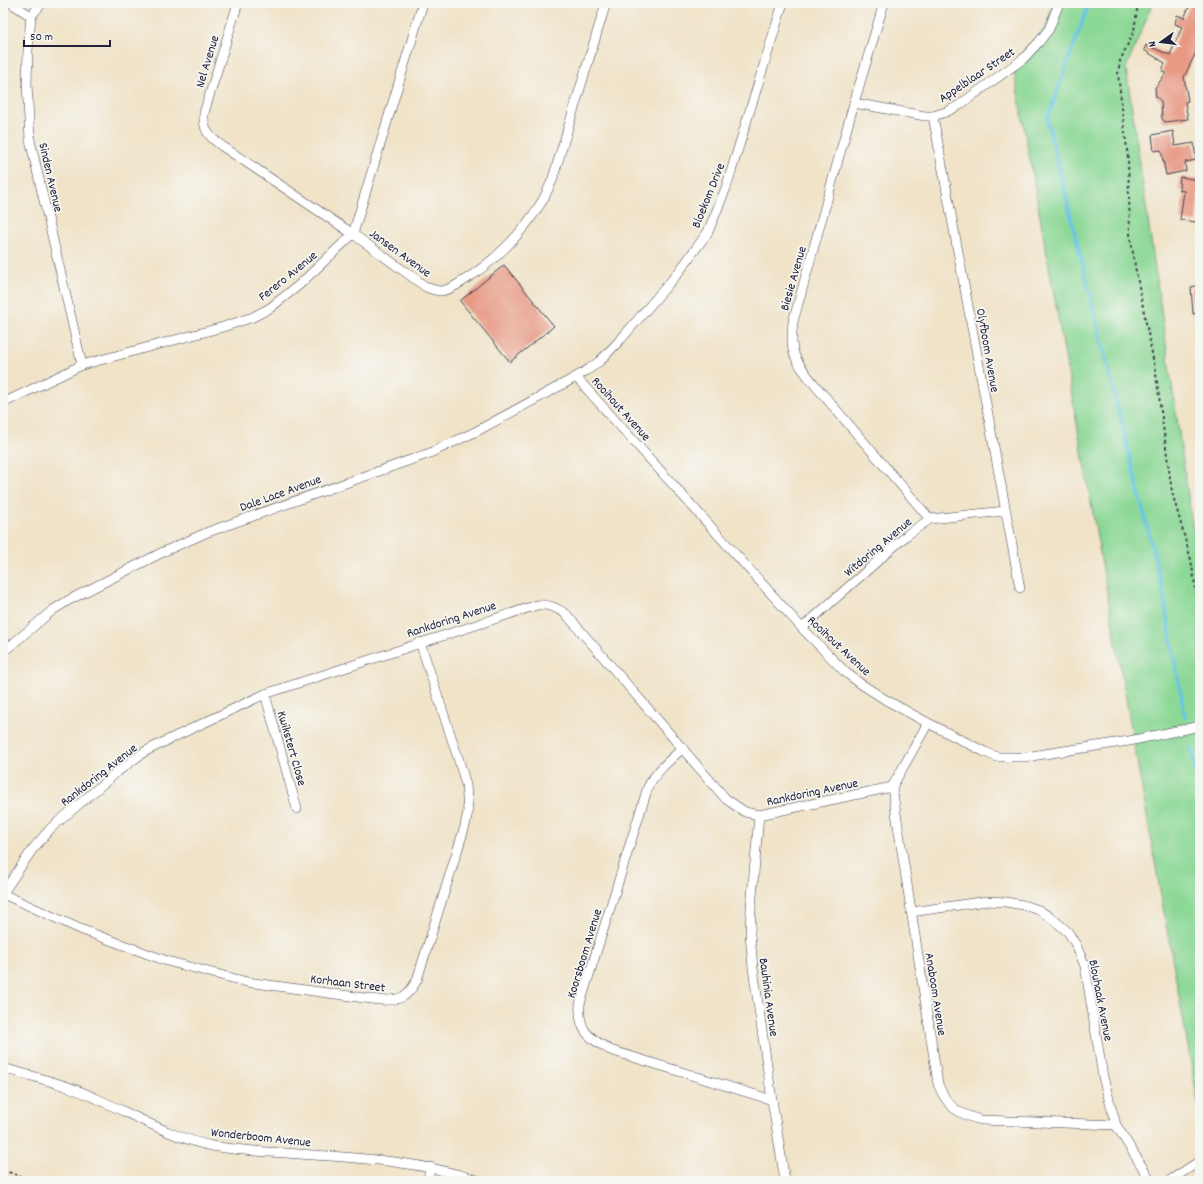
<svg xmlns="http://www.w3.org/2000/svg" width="1203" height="1184" font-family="Dekko,sans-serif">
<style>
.park{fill:#8cd896;stroke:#577d68}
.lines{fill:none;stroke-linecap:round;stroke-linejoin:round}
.stream{stroke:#65c5e3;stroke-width:3.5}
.building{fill:#e79983}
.street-casing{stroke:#413f50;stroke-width:10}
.path{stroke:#413f50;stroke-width:2;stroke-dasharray:3 3;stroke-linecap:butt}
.street{stroke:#fff;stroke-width:9}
.labels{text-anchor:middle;stroke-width:3.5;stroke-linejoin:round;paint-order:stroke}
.street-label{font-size:13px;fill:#22223b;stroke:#f6f6f2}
</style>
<rect width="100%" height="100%" fill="#f6f6f2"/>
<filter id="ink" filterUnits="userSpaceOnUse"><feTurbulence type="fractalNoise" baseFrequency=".025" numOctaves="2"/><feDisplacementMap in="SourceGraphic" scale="8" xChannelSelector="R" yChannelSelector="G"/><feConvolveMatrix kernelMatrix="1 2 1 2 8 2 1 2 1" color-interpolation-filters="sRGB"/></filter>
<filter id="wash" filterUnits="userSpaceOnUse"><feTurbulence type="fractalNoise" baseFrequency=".012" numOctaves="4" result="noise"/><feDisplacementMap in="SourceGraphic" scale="16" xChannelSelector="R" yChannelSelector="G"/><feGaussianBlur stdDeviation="0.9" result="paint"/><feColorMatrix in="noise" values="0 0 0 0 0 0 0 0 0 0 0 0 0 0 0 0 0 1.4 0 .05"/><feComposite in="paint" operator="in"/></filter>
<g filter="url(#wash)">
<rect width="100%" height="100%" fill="#f0e3c8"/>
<polygon class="park" points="1053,3 1153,3 1126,68 1200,578 1200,1114 1013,65 1046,27"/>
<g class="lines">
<g class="stream">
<polyline points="1089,3 1047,120 1161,583 1185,717"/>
<polyline points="1191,748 1200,789"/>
</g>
</g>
<g id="blocks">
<g class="building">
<polygon points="1191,3 1200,3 1200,44 1184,77 1188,101 1185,102 1188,119 1165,122 1162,119 1161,101 1156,97 1155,88 1166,73 1162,71 1165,63 1144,50 1146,45 1170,55 1182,27 1175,24 1177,15 1184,18"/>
<polygon points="1173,131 1175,146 1194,143 1196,160 1185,162 1186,171 1166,175 1161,150 1154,151 1152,135"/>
<polygon points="1180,177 1200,180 1196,222 1180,220 1184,191 1179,190"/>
<polygon points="504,265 554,326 510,362 460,301"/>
<polygon points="1200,285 1200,313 1193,314 1191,287"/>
</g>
</g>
</g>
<g filter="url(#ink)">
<use href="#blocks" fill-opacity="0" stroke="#413f50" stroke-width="1"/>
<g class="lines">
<defs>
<g id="street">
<polyline points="11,3 31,16"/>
<path d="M238 3 204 113C203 130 208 136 222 146L353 234 426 287C431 289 436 291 441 291 449 290 457 285 463 281 494 262 522 234 541 203 546 196 548 188 552 181L606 3"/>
<path d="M884 3 854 103 793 322C789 354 795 360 814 384L930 519"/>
<polyline points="31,16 28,50 27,83 30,140 82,365"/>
<polyline points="31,16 42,3"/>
<polyline points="854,103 925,116 933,116 946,112 958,106 1023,59 1039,42 1049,29 1059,3"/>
<polyline points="933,116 1020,588"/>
<polyline points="576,377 802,628 845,672 861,684 886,700 928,723 985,752 997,757 1025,757 1129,741 1200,726"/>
<polyline points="3,403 82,365 223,327 253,317 270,308 299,285 353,234 423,3"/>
<polyline points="802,628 907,535 930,519 1005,511"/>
<polyline points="3,652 53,610 69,600 163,552 208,532 430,453 477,431 576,377 589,369 600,361 622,338 678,273 708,232 726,188 783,3"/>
<polyline points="265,694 297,809"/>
<path d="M928 723 892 787 938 1084C947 1107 958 1114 981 1120L1116 1125"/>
<path d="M683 748C670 760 656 771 648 787L580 1004C578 1032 589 1037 610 1050L772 1100"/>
<polyline points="759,815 751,908 750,934 753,968 772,1100 785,1181"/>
<path d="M3 893 32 850 51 828 117 772 144 752 174 737 265 694 537 605C548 604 556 607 566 614L726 799 745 812 759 815 892 787"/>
<path d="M3 894 80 929 167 961 247 982 379 1000C400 1001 407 998 417 980L465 826 468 811 466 785 460 764 420 642"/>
<polyline points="911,912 987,901 1006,902 1023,905 1039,910 1054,920 1068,932 1076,945 1085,966 1103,1077 1116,1125 1151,1181"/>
<path d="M3 1068C34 1077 66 1084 95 1098 134 1115 170 1137 212 1146 240 1151 270 1152 299 1154 362 1158 420 1161 480 1181"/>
<polyline points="427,1181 431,1167"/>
<polyline points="1169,1181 1200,1161"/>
</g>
</defs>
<use href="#street" class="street-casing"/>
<g class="path">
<polyline points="1138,3 1134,31 1120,61 1118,74 1128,158 1130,234 1135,266 1156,374 1172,492 1191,560 1200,615"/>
<polyline points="3,1170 33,1181"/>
</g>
<use href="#street" class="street"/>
</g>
</g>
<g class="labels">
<g class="street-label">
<text transform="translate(206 61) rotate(-73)" y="5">Nel Avenue</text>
<text transform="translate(976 74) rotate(-34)" y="5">Appelblaar Street</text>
<text transform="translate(52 177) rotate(77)" y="5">Sinden Avenue</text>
<text transform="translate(707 195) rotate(-68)" y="5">Bloekom Drive</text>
<text transform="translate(401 252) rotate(36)" y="5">Jansen Avenue</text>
<text transform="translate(287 275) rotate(-39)" y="5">Ferero Avenue</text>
<text transform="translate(792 278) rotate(-74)" y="5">Biesie Avenue</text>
<text transform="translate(989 350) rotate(80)" y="5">Olyfboom Avenue</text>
<text transform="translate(622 408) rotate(48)" y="5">Rooihout Avenue</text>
<text transform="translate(280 492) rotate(-20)" y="5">Dale Lace Avenue</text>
<text transform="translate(877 546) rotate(-40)" y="5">Witdoring Avenue</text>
<text transform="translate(451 618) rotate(-18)" y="5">Rankdoring Avenue</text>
<text transform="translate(840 645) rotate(43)" y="5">Rooihout Avenue</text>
<text transform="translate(293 748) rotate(74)" y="5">Kwikstert Close</text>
<text transform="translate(98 774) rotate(-38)" y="5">Rankdoring Avenue</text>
<text transform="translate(812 791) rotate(-12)" y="5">Rankdoring Avenue</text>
<text transform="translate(583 953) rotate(-73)" y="5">Koorsboom Avenue</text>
<text transform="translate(348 982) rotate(7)" y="5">Korhaan Street</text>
<text transform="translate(937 994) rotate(81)" y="5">Anaboom Avenue</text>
<text transform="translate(770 997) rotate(82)" y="5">Bauhinia Avenue</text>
<text transform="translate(1102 1000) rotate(79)" y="5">Blouhaak Avenue</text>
<text transform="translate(261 1136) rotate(6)" y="5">Wonderboom Avenue</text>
</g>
</g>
<rect width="1203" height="1184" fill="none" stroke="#f6f6f2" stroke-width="16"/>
<g transform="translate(1161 42) rotate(256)" stroke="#f6f6f2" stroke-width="3" paint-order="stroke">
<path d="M0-3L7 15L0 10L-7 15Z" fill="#22223b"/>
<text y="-6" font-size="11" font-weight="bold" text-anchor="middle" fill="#22223b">N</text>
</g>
<path d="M24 40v6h86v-6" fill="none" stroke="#22223b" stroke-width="2"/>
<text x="30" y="40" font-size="12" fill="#22223b" stroke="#f6f6f2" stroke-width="3" paint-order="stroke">50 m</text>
</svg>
